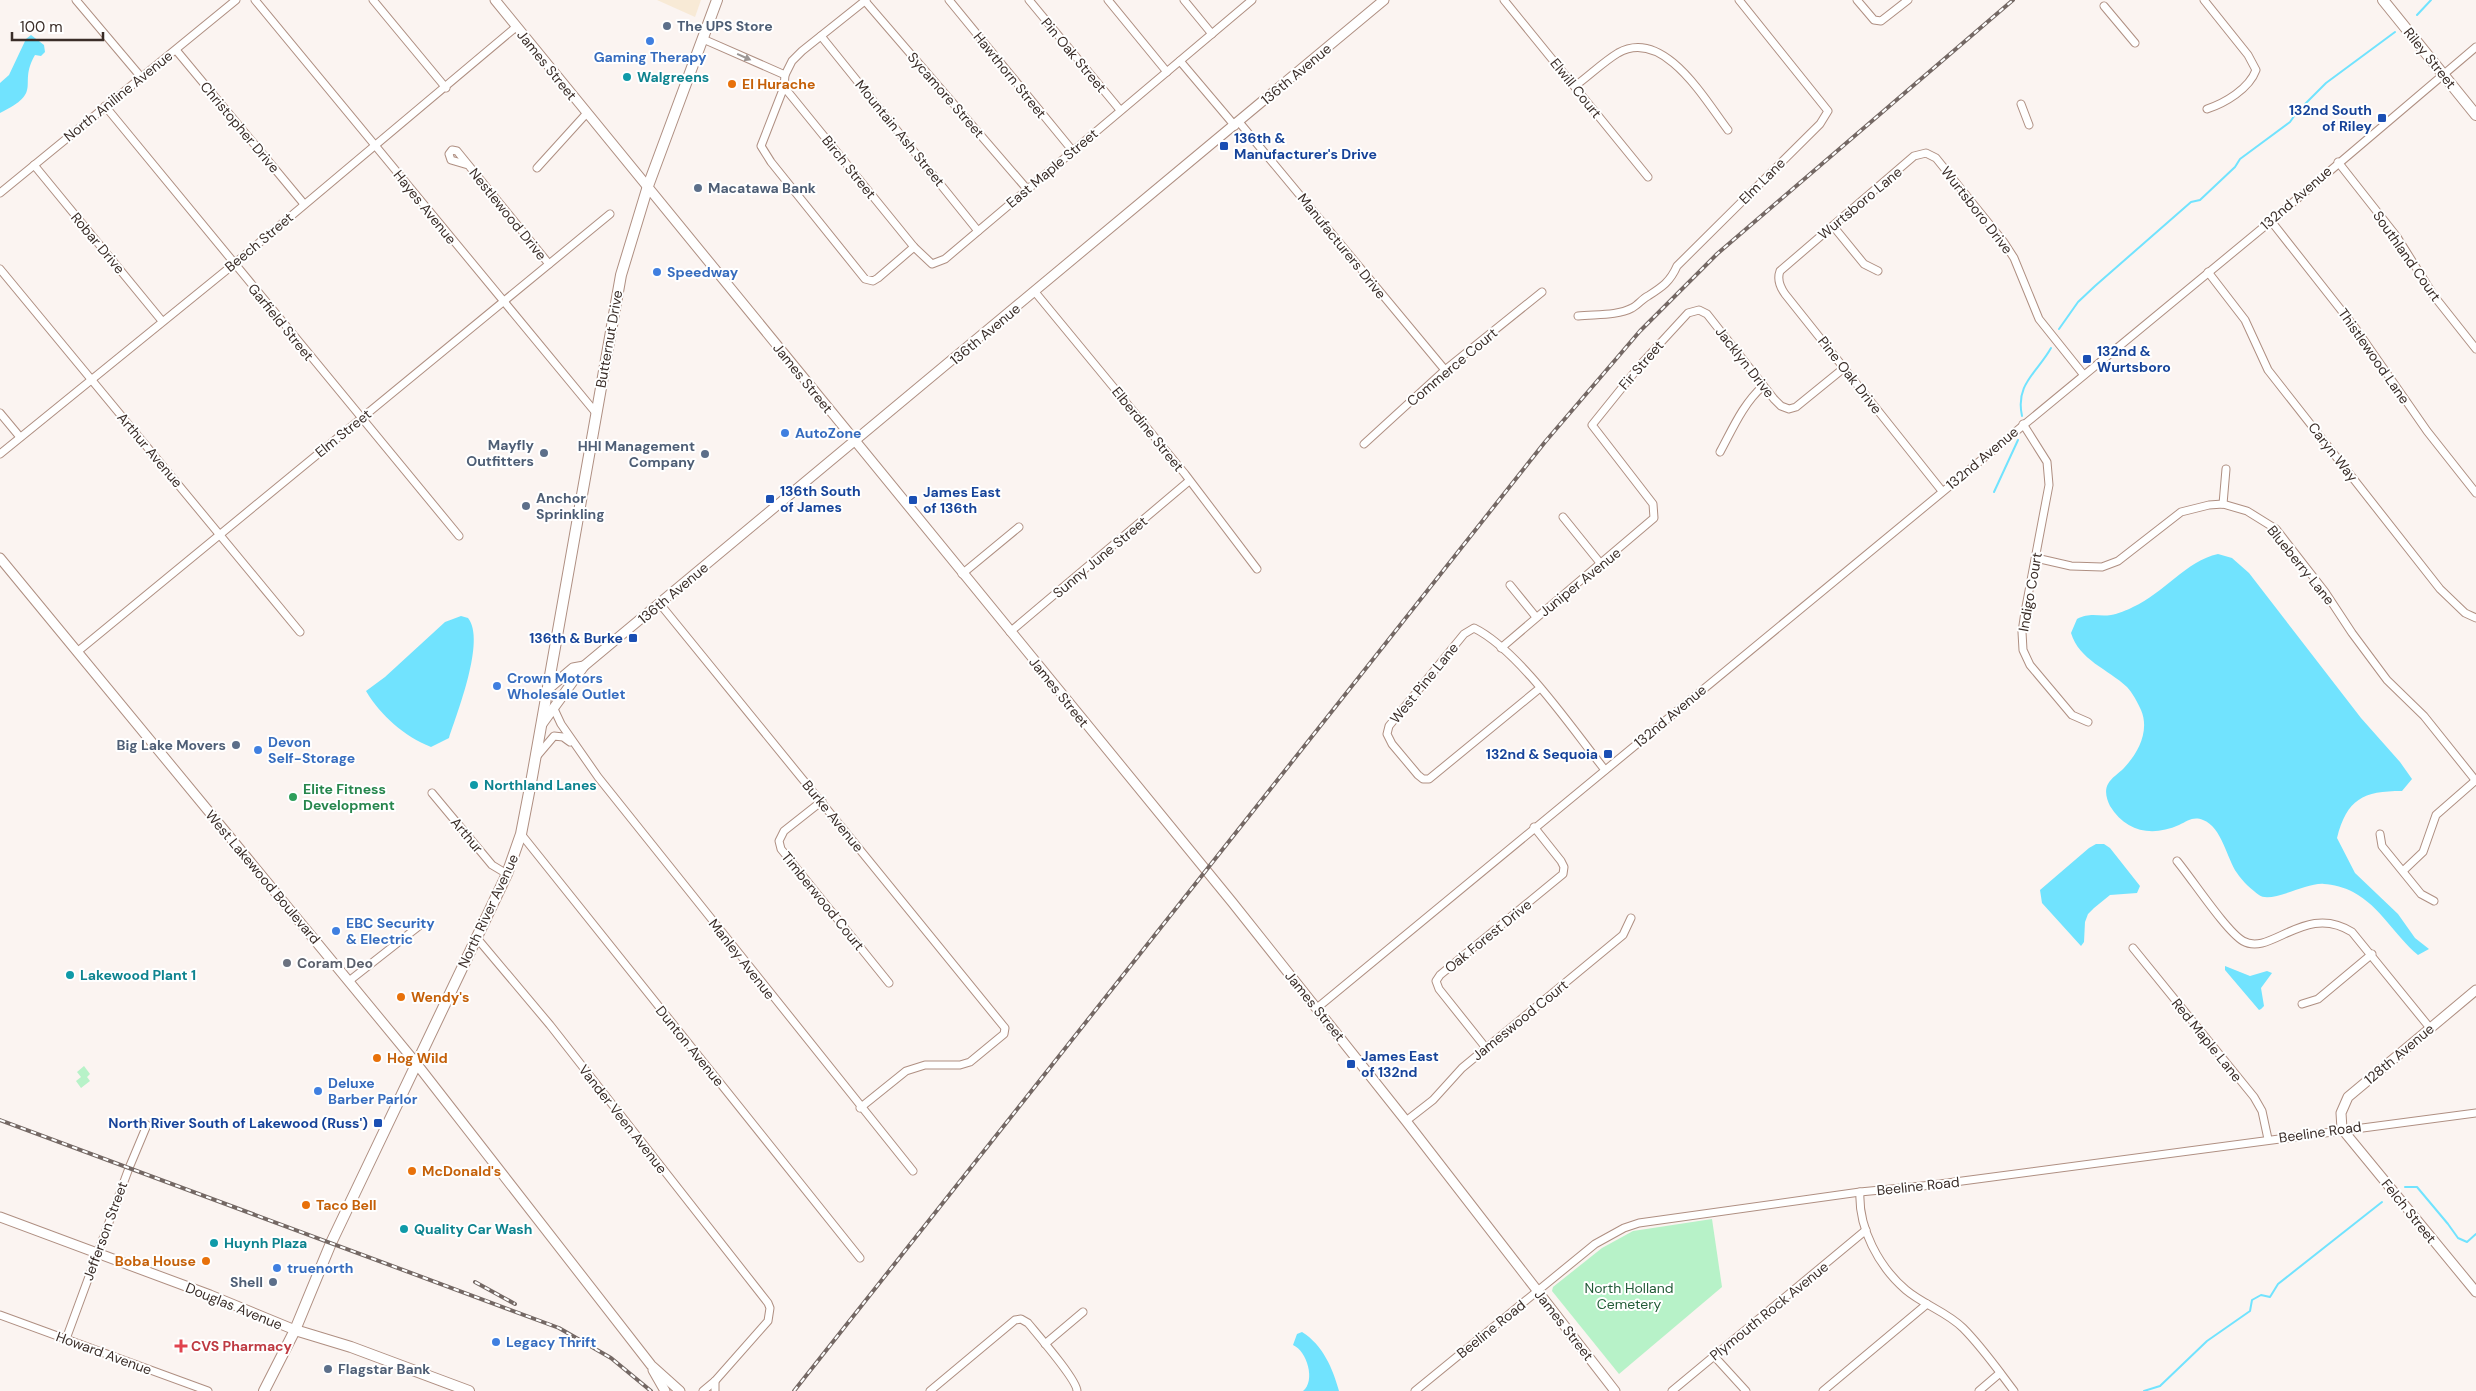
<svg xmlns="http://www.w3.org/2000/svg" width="2476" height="1391" font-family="'DM Sans',sans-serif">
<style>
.education{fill:#f8ead6}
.green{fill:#b7f2c8}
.water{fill:#71e3fe}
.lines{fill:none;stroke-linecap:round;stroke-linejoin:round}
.stream{stroke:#71e3fe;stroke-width:2}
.minor-casing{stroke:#af8f82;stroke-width:9}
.tertiary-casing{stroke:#af8f82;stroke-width:11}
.secondary-casing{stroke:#af8f82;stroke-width:12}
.minor{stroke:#fff;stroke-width:7}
.tertiary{stroke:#fff;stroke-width:9}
.secondary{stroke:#fff;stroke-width:10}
.rail-casing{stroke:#746864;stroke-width:4}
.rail{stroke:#fff;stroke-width:2;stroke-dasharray:5.5;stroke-linecap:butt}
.oneway{fill:#9c9694}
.service-dot{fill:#5c6f8a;stroke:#fff;stroke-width:2}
.shop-dot{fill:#3f7fe0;stroke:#fff;stroke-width:2}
.culture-dot{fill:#0f9aa8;stroke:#fff;stroke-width:2}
.food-dot{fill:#e8710a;stroke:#fff;stroke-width:2}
.transit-dot{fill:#1a4fb4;stroke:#fff;stroke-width:2}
.leisure-dot{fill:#2e9e5b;stroke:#fff;stroke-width:2}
.worship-dot{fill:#6b7280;stroke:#fff;stroke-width:2}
.health-dot{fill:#e0444e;stroke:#fff;stroke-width:2}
.labels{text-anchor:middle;stroke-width:4;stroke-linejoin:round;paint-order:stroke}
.service-label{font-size:14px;font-weight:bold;fill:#4e5e75;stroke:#fff;text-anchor:start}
.street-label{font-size:14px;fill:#3a2d28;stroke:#fff}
.shop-label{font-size:14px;font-weight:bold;fill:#366cbe;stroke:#fff;text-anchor:start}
.culture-label{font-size:14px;font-weight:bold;fill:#0d838f;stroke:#fff;text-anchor:start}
.food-label{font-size:14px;font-weight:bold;fill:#c56008;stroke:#fff;text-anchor:start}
.transit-label{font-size:14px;font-weight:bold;fill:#164399;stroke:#fff;text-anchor:start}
.leisure-label{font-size:14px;font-weight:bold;fill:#27864d;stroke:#fff;text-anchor:start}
.worship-label{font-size:14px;font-weight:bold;fill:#5b616d;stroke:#fff;text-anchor:start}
.park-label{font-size:14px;fill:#215a36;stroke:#fff}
.health-label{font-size:14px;font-weight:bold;fill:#be3a42;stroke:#fff;text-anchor:start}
</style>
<rect width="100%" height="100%" fill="#fbf4f1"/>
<polygon class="education" points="657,0 701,0 695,17"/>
<g class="green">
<polygon points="84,1066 90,1074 87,1077 90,1081 81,1088 76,1081 81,1077 77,1072"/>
<polygon points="1712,1219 1722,1287 1619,1374 1552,1291 1553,1287 1602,1248 1633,1231"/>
</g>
<g class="water">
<path d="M31 35 44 45 45 52 41 56 35 55C17 86 45 91 0 113V83L9 75 26 39Z"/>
<path d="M2218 554 2232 558 2249 573 2361 718 2400 762 2412 779 2402 791C2363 791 2347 799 2337 838L2355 873 2398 914 2415 938 2429 949 2418 955C2394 935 2381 907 2353 892 2346 888 2332 884 2324 884 2307 882 2271 904 2259 895 2252 890 2242 881 2237 873 2227 859 2222 827 2203 820 2193 816 2188 821 2179 825 2152 837 2126 832 2110 806 2107 800 2104 791 2108 784 2111 778 2119 773 2124 768 2138 753 2150 731 2141 710 2138 703 2132 692 2127 687 2108 669 2079 660 2071 633L2077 619C2091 612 2098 617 2111 615 2118 614 2127 610 2133 607 2164 593 2186 561 2218 554Z"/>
<path d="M461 616 468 618C486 640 457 713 449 738L431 747C404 736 381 716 366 691L385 677 445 622Z"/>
<polygon points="2096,844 2104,844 2110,848 2140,886 2137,893 2110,895 2094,908 2088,914 2085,922 2084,942 2081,946 2042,903 2040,890 2089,848"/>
<polygon points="2225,966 2250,976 2267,971 2272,973 2261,988 2264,1006 2261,1009 2259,1010 2225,970"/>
<path d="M1302 1332C1323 1345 1333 1369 1339 1391H1303C1316 1381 1307 1351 1293 1345L1297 1334Z"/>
</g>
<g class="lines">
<g class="stream">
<polyline points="2417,15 2431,0"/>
<polyline points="2059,329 2078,302 2095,286 2191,202 2200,200 2235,167 2240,159 2290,122 2297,112 2326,83 2395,32"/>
<path d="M2022 416C2015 384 2037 373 2051 348"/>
<polyline points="1994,492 2018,440"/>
<polyline points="2405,1187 2417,1187 2448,1224 2458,1238 2467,1242 2476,1234"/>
<polyline points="2144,1391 2160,1386 2207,1341 2250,1311 2252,1300 2261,1295 2270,1297 2278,1284 2382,1202"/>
</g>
<defs>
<g id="minor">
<polyline points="76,0 141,77"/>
<polyline points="255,0 596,413"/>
<polyline points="373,0 446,88"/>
<polyline points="866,0 802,51 792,61 785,75 784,87 761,146 771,162 865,279 873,281 878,278 914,247"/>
<polyline points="949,0 1072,150"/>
<polyline points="1029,0 1120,110"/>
<polyline points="1108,0 1167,72"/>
<polyline points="1184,0 1212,34"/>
<polyline points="1504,0 1648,177"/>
<polyline points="1857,0 1874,20 1881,21 1908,0"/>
<path d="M2204 0 2248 55 2256 70C2249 89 2225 103 2207 109"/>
<polyline points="865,1 1027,189"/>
<polyline points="2104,6 2135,43"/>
<polyline points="821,36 978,231"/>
<polyline points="703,39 785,75"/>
<polyline points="176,50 304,204"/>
<polyline points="1180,61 1235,126"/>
<path d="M1575 86C1589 76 1603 62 1618 53 1664 27 1705 100 1728 130"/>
<polyline points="784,87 914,247 932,264 945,259 1252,0"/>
<polyline points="2021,104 2029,125"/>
<polyline points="105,106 459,536"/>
<polyline points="1239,122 1445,370"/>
<polyline points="2338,162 2397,237 2434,296 2476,349"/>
<polyline points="34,165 162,321"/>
<polyline points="468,165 451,160 449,154 452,150 457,151 549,264"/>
<polyline points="537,168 586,114"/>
<polyline points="0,193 236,0"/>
<polyline points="2271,221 2356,329 2427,431 2476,493"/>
<polyline points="1833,226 1864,264 1878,271"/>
<polyline points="0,269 300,632"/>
<polyline points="2208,272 2245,320 2268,370 2440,589 2465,613 2476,618"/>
<polyline points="1035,292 1185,474 1257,569"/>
<path d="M1578 316C1595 314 1617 316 1632 308 1638 305 1642 299 1648 296 1662 287 1670 282 1677 266L1820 124 1828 111 1739 0"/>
<polyline points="0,413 20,437"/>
<polyline points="2023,424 2047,462 2049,485 2025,612 2022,632 2023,650 2030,665 2072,715 2088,722"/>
<polyline points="1364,444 1445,370 1542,292"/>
<path d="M1720 452C1733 428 1743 404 1763 386"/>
<polyline points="0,454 234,264 516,27"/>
<path d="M1942 491 1785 294C1780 287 1777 279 1780 271L1914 156 1926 153 1936 158 2003 241 2014 258 2039 319 2083 374"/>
<polyline points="2223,504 2226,469"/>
<polyline points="1563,517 1601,564"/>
<polyline points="2036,558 2071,566 2102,567 2118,561 2181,512 2209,505 2223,504 2247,511 2276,529 2325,592 2352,633 2387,680 2424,716 2476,781"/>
<polyline points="962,574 1019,527"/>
<polyline points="1510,585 1536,617"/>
<polyline points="660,604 1005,1028 1004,1034 970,1062 960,1065 925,1065 906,1071 860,1108"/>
<polyline points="1010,632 1189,481"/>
<polyline points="1501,648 1654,518 1653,504 1592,425 1642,363 1688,313 1699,310 1707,314 1774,399 1781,406 1789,409 1796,407 1844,368"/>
<polyline points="77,652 610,214"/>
<path d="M1540 688 1429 779H1423L1418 775 1392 744 1387 734 1389 726 1464 634 1474 628C1519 650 1573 730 1605 770"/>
<polyline points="554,709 561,724 598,777 913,1171"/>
<polyline points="537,756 554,736 563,737 570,742"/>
<polyline points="432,793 492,865 507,874"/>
<polyline points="822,801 784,831 779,841 781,849 889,983"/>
<polyline points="521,834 860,1258"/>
<polyline points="2380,834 2382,846 2421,894 2434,901"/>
<path d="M2177 861C2192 879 2226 931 2243 941 2271 957 2305 902 2352 932L2430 1028"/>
<polyline points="2403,871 2423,852 2436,815 2475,781"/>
<polyline points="476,937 550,1025 768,1303 770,1308 768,1321 715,1381 703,1391"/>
<polyline points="2133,948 2254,1097 2262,1111 2268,1139"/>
<polyline points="349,981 419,926"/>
<polyline points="2302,1004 2318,999 2372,954"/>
<polyline points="1317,1008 2271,221 2476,47"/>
<polyline points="1486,1048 1439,989 1436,981 1440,975 1563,874 1564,867 1561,861 1534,827"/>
<polyline points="1406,1121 1433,1100 1462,1068 1623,935 1631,918"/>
<path d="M1860 1192C1858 1228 1879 1267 1906 1290 1924 1305 1947 1312 1963 1328 1982 1347 1998 1370 2014 1391"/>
<polyline points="0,1315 208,1391"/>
<polyline points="66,1339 129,1168 147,1125"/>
<polyline points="1045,1344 1083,1312"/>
<polyline points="1714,1356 1746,1391"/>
<polyline points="715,1391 715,1381"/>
<path d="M930 1391 1015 1320 1021 1319 1028 1323C1037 1334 1077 1380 1077 1391"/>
<polyline points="1415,1391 1595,1244 1624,1228 1639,1223 1860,1192 1932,1185 2476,1113"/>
<polyline points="1672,1391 1866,1230"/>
<polyline points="1823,1391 1927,1304"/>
<polyline points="1979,1391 2000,1373"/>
</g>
<g id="tertiary">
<polyline points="495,0 1232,902 1406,1121 1615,1391"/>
<polyline points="0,558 416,1063 651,1365 680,1391"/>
<polyline points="547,690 573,668 584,666"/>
<polyline points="542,724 584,666 1384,0"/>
<polyline points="2476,990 2348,1097 2341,1113 2342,1129 2476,1292"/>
<polyline points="0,1217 210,1295 295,1330"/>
<polyline points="653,1370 665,1391"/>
</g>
<g id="secondary">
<polyline points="2383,0 2476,115"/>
<polyline points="295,1330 351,1347 469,1391"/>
<polyline points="264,1391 295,1330 331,1243 507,874 521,834 532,777 621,275 648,186 717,0"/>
</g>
</defs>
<use href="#minor" class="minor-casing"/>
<use href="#tertiary" class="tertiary-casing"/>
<use href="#secondary" class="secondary-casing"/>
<use href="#minor" class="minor"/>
<use href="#tertiary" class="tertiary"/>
<use href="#secondary" class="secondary"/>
<defs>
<g id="rail">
<polyline points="0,1120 559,1328 611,1358 651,1391"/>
<polyline points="475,1282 515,1304"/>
<polyline points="794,1391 1545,442 1640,331 1717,254 2013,0"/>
</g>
</defs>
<use href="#rail" class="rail-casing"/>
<use href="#rail" class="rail"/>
</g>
<defs><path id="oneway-solid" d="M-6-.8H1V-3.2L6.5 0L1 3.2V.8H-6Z" transform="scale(1.25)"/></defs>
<use class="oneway" href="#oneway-solid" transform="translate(744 57) rotate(24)"/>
<g class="service-dot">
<circle cx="667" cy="26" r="5"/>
<circle cx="698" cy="188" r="5"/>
<circle cx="544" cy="453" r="5"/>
<circle cx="705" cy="454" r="5"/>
<circle cx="526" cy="506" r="5"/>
<circle cx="236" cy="745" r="5"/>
<circle cx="273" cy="1282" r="5"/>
<circle cx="328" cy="1369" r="5"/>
</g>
<g class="shop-dot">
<circle cx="650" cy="41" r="5"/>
<circle cx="657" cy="272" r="5"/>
<circle cx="785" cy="433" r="5"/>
<circle cx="497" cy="686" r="5"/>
<circle cx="258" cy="750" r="5"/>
<circle cx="336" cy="931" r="5"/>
<circle cx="318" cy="1091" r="5"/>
<circle cx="277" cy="1268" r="5"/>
<circle cx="496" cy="1342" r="5"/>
</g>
<g class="culture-dot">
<circle cx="627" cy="77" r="5"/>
<circle cx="474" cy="785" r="5"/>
<circle cx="70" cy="975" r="5"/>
<circle cx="404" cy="1229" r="5"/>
<circle cx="214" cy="1243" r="5"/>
</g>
<g class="food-dot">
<circle cx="732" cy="84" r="5"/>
<circle cx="401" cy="997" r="5"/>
<circle cx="377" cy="1058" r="5"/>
<circle cx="412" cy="1171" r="5"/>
<circle cx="306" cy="1205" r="5"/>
<circle cx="206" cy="1261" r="5"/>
</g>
<g class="transit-dot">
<rect x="2377" y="113" width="10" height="10" rx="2.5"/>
<rect x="1219" y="141" width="10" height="10" rx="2.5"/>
<rect x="2082" y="354" width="10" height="10" rx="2.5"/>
<rect x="765" y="494" width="10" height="10" rx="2.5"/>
<rect x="908" y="495" width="10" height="10" rx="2.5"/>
<rect x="628" y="633" width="10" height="10" rx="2.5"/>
<rect x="1603" y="749" width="10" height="10" rx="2.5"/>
<rect x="1346" y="1059" width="10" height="10" rx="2.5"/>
<rect x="373" y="1118" width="10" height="10" rx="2.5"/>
</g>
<circle class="leisure-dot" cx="293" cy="797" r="5"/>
<circle class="worship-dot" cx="287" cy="963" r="5"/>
<path class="health-dot" d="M178.5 1338.5h5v5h5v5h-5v5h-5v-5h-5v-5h5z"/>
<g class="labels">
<g class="service-label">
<text x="677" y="31">The UPS Store</text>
<text x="708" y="193">Macatawa Bank</text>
<text x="534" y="450" text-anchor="end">Mayfly<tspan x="534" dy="16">Outfitters</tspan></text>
<text x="695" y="451" text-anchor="end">HHI Management<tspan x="695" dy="16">Company</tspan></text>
<text x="536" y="503">Anchor<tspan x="536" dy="16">Sprinkling</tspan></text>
<text x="226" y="750" text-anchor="end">Big Lake Movers</text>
<text x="263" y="1287" text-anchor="end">Shell</text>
<text x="338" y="1374">Flagstar Bank</text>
</g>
<g class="street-label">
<text transform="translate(1074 55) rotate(50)" y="5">Pin Oak Street</text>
<text transform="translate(2430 58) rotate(51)" y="5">Riley Street</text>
<text transform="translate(547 65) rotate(51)" y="5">James Street</text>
<text transform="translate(1296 74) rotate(-40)" y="5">136th Avenue</text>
<text transform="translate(1010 75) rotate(51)" y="5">Hawthorn Street</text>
<text transform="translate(1576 88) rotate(51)" y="5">Elwill Court</text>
<text transform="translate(946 95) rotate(49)" y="5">Sycamore Street</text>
<text transform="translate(118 96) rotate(-39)" y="5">North Aniline Avenue</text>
<text transform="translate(240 127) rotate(50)" y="5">Christopher Drive</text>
<text transform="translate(900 133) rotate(51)" y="5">Mountain Ash Street</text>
<text transform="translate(849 167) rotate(51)" y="5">Birch Street</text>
<text transform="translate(1052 168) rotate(-40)" y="5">East Maple Street</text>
<text transform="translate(1762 181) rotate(-45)" y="5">Elm Lane</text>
<text transform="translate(2296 198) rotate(-41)" y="5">132nd Avenue</text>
<text transform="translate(1860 203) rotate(-40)" y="5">Wurtsboro Lane</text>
<text transform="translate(425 207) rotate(51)" y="5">Hayes Avenue</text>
<text transform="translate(1977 210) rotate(52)" y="5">Wurtsboro Drive</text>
<text transform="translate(508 214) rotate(51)" y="5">Nestlewood Drive</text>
<text transform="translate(259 242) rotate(-40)" y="5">Beech Street</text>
<text transform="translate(98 243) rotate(50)" y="5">Robar Drive</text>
<text transform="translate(1342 246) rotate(51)" y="5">Manufacturers Drive</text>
<text transform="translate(2407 256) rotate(55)" y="5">Southland Court</text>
<text transform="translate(281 322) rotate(51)" y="5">Garfield Street</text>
<text transform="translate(985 334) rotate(-40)" y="5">136th Avenue</text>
<text transform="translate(609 339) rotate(-80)" y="5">Butternut Drive</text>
<text transform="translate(2374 356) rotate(55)" y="5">Thistlewood Lane</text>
<text transform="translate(1745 362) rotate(52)" y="5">Jacklyn Drive</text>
<text transform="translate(1641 365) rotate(-49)" y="5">Fir Street</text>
<text transform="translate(1452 367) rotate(-40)" y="5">Commerce Court</text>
<text transform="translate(1850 375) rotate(52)" y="5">Pine Oak Drive</text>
<text transform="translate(803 378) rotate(51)" y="5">James Street</text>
<text transform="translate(1148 429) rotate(51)" y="5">Elberdine Street</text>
<text transform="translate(343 433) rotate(-39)" y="5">Elm Street</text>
<text transform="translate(150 450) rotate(50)" y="5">Arthur Avenue</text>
<text transform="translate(2333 452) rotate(52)" y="5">Caryn Way</text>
<text transform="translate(1982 458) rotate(-40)" y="5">132nd Avenue</text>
<text transform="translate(1100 557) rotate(-40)" y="5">Sunny June Street</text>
<text transform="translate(2301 565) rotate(51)" y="5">Blueberry Lane</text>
<text transform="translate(1580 582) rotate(-39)" y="5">Juniper Avenue</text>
<text transform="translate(2030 592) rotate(-80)" y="5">Indigo Court</text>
<text transform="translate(673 593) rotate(-40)" y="5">136th Avenue</text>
<text transform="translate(1424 683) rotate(-51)" y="5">West Pine Lane</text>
<text transform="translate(1059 692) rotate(51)" y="5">James Street</text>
<text transform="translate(1670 716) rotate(-40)" y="5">132nd Avenue</text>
<text transform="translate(833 816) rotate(51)" y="5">Burke Avenue</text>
<text transform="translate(467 835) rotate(50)" y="5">Arthur</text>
<text transform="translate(263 877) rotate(50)" y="5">West Lakewood Boulevard</text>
<text transform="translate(823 901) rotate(51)" y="5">Timberwood Court</text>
<text transform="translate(488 911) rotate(-65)" y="5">North River Avenue</text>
<text transform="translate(1488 936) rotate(-39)" y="5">Oak Forest Drive</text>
<text transform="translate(742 959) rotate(52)" y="5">Manley Avenue</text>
<text transform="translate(1315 1006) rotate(51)" y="5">James Street</text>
<text transform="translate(1520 1020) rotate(-39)" y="5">Jameswood Court</text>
<text transform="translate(2207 1040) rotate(51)" y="5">Red Maple Lane</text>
<text transform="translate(690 1046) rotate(51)" y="5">Dunton Avenue</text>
<text transform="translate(2399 1054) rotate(-40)" y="5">128th Avenue</text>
<text transform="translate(623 1119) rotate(52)" y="5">Vander Veen Avenue</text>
<text transform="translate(2320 1132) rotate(-8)" y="5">Beeline Road</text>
<text transform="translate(1918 1186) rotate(-6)" y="5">Beeline Road</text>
<text transform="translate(2409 1211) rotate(51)" y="5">Felch Street</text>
<text transform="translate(105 1231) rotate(-70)" y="5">Jefferson Street</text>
<text transform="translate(234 1306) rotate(22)" y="5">Douglas Avenue</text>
<text transform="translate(1769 1311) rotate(-39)" y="5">Plymouth Rock Avenue</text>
<text transform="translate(1564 1325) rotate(52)" y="5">James Street</text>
<text transform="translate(1491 1329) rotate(-39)" y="5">Beeline Road</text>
<text transform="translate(104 1353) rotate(20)" y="5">Howard Avenue</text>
</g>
<g class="shop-label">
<text x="650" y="62" text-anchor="middle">Gaming Therapy</text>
<text x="667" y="277">Speedway</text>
<text x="795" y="438">AutoZone</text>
<text x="507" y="683">Crown Motors<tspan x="507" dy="16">Wholesale Outlet</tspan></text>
<text x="268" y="747">Devon<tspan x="268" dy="16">Self-Storage</tspan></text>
<text x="346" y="928">EBC Security<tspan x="346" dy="16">&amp; Electric</tspan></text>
<text x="328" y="1088">Deluxe<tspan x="328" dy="16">Barber Parlor</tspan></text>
<text x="287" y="1273">truenorth</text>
<text x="506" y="1347">Legacy Thrift</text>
</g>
<g class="culture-label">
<text x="637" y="82">Walgreens</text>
<text x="484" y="790">Northland Lanes</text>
<text x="80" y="980">Lakewood Plant 1</text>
<text x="414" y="1234">Quality Car Wash</text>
<text x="224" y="1248">Huynh Plaza</text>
</g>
<g class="food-label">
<text x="742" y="89">El Hurache</text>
<text x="411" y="1002">Wendy's</text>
<text x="387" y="1063">Hog Wild</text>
<text x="422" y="1176">McDonald's</text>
<text x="316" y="1210">Taco Bell</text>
<text x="196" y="1266" text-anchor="end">Boba House</text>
</g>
<g class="transit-label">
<text x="2372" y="115" text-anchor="end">132nd South<tspan x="2372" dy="16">of Riley</tspan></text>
<text x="1234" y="143">136th &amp;<tspan x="1234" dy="16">Manufacturer's Drive</tspan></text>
<text x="2097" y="356">132nd &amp;<tspan x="2097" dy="16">Wurtsboro</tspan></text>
<text x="780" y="496">136th South<tspan x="780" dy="16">of James</tspan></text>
<text x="923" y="497">James East<tspan x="923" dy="16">of 136th</tspan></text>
<text x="623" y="643" text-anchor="end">136th &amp; Burke</text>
<text x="1598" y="759" text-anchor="end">132nd &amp; Sequoia</text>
<text x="1361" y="1061">James East<tspan x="1361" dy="16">of 132nd</tspan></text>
<text x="368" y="1128" text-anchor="end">North River South of Lakewood (Russ')</text>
</g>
<g class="leisure-label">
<text x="303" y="794">Elite Fitness<tspan x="303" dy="16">Development</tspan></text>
</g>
<g class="worship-label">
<text x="297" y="968">Coram Deo</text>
</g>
<g class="park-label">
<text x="1629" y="1293">North Holland<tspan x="1629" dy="16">Cemetery</tspan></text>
</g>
<g class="health-label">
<text x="191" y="1351">CVS Pharmacy</text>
</g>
</g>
<path d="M12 32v8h91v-8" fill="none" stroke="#3a2d28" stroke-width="2.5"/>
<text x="20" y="32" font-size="15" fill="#3a2d28" stroke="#ffffff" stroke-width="4" paint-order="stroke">100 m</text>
</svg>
